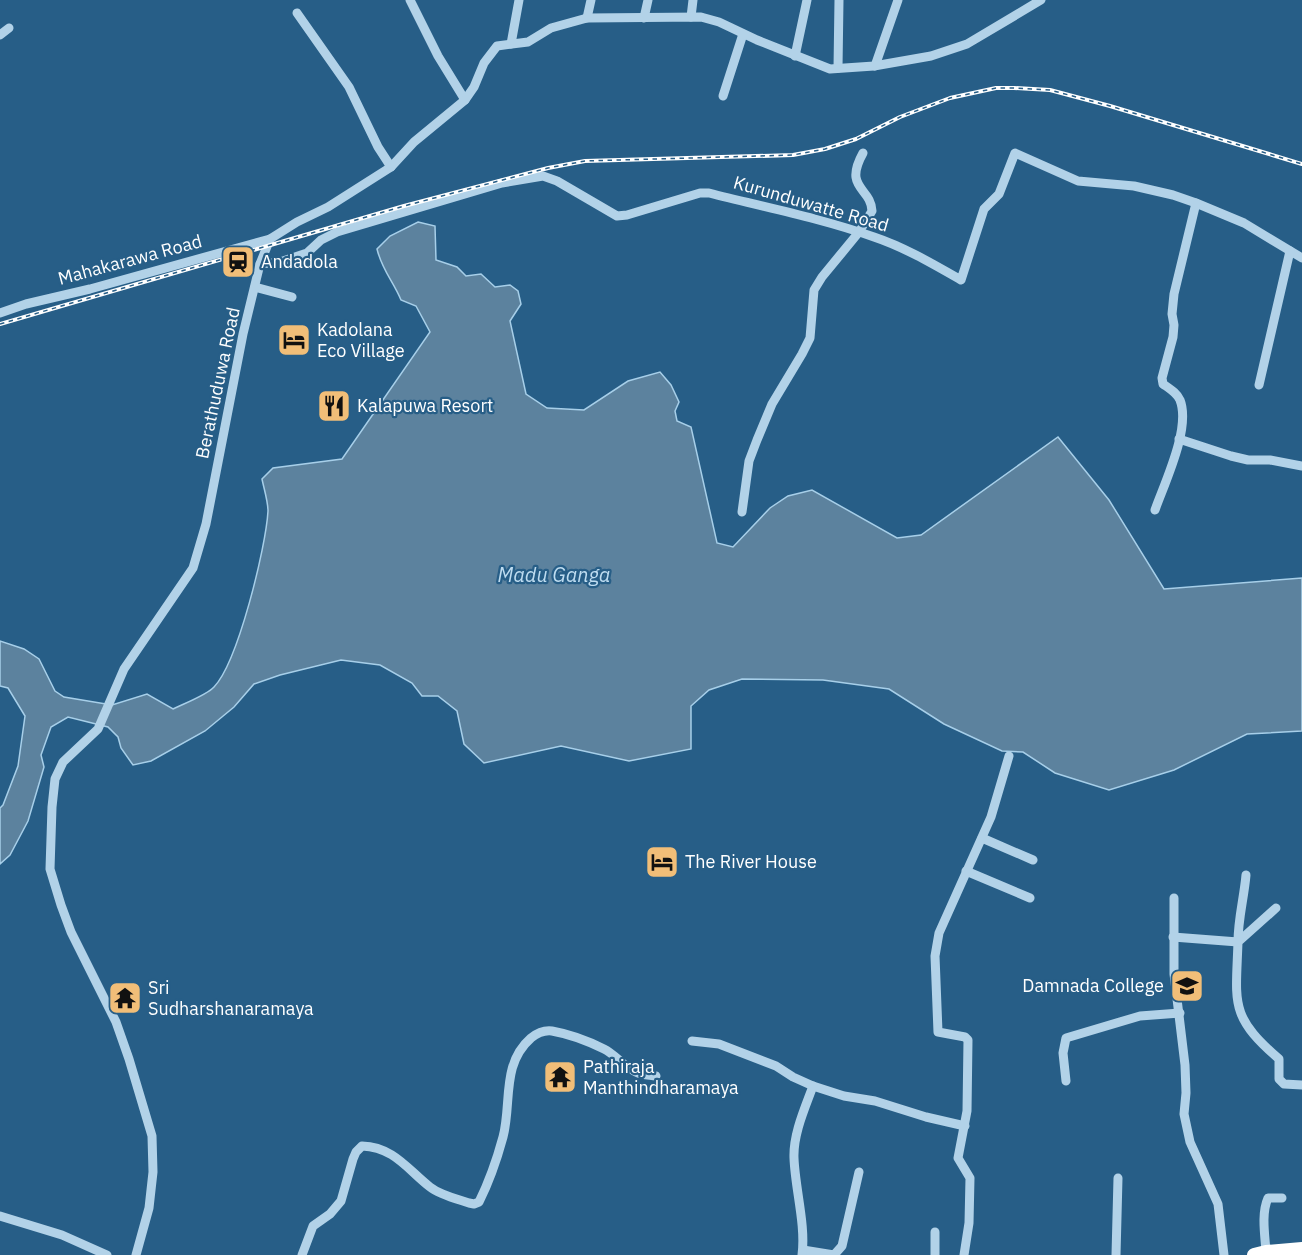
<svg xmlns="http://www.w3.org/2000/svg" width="1302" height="1255" font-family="'IBM Plex Sans',sans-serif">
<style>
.water{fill:#5c829e;stroke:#a7cfe9;stroke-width:1.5}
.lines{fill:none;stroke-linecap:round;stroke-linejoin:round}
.minor{stroke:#b2d2e8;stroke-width:9}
.highway{stroke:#fff;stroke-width:14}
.rail-casing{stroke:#fff;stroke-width:4}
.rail{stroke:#275e87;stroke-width:1.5;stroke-dasharray:4.5;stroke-linecap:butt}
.labels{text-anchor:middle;stroke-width:4.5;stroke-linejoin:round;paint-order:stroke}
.street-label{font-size:18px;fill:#fff;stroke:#275e87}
.poi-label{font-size:18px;fill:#fff;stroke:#275e87;text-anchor:start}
.water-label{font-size:20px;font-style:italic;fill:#bedcf0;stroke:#275e87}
</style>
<rect width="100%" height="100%" fill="#275e87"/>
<path class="water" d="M418 222 435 226 436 260 457 267 466 276 481 274 495 287 510 285 518 291 521 304 510 321 526 394 547 408 584 410 628 381 660 372 671 385 679 402 675 411 677 421 691 427 717 543 733 547 770 508 788 496 812 490 897 538 921 535 1058 437 1109 500 1164 589 1302 578V731L1247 734 1174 770 1109 790 1055 773 1023 752 1002 751 944 724 889 689 823 680 742 679 709 690 691 706V749L629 761 561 746 484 763 464 744 457 711 438 696H422L412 683 380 665 341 660 280 675 254 684 234 707 205 731 151 761 133 765 121 748 118 737 108 727 68 717 51 727 41 755 44 767 28 821 10 855 0 864V808L3 805 18 766 25 716 8 688 0 686V641L24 649 39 659 55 691 64 697 112 705 147 694 173 709C183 704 207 695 214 687 238 662 266 547 268 511 268 501 264 489 262 479L273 468 342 459 430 332 416 306 401 300C393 281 382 270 377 249L390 236Z"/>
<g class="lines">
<g class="minor">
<polyline points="410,0 438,56 465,100"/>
<polyline points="297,13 349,87 378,147 391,167"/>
<polyline points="691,17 693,0"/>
<polyline points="587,18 591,0"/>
<polyline points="644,18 648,0"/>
<polyline points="0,35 9,28"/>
<polyline points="511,44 519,0"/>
<polyline points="795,56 807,0"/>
<polyline points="875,66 898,0"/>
<polyline points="838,68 839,0"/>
<polyline points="723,96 743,34"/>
<path d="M260 264 280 262 307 253 321 240 337 232 502 183 543 176 557 181 617 216 627 215 700 193H709C764 207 820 218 874 237 904 247 933 264 961 280L984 209 999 194 1015 153 1078 181 1134 186 1173 195 1196 203 1244 223 1302 258"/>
<polyline points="255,287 292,297"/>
<polyline points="0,313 26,304 90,289 270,239"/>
<polyline points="1259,385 1290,251"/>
<polyline points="1179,439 1231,456 1248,460 1270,460 1302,466"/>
<path d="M1155 510C1165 482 1191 428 1180 400 1177 393 1170 389 1163 384L1162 378 1173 337 1174 325 1172 314 1174 294 1196 203"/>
<path d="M742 512 749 461 757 440 772 404 802 354 810 338 814 290 822 277 859 232 872 211C871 187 843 189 863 153"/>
<polyline points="982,838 1033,860"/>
<polyline points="966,871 1030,898"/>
<polyline points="1174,898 1174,974 1185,1065 1186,1093 1184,1114 1190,1142 1218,1204 1224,1255"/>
<path d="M1276 908 1238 942C1236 1003 1229 1016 1279 1059V1079L1284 1084 1302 1085"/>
<path d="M1173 937 1238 942C1238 919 1244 898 1246 875"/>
<polyline points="692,1041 719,1044 776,1066 793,1077 813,1086 844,1096 875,1101 926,1117 965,1126"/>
<polyline points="1066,1081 1063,1053 1066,1038 1140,1016 1180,1013"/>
<polyline points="0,1216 62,1235 107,1255"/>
<polyline points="803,1250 834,1255 842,1246 859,1172"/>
<path d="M1266 1252C1265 1235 1261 1214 1268 1198H1282"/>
<polyline points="136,1255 149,1208 153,1172 152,1136 129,1059 116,1022 71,932 61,905 50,869 52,807 55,779 63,762 98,729 124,669 193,568 206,524 243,334 260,264 270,239 297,222 328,207 391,167 414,142 465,100 474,87 484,63 497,46 528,42 551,28 587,18 701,17 719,22 757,40 830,69 874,66 931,56 967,44 1041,0"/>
<path d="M302 1255 313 1226 330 1214 341 1201 353 1159 356 1152 362 1146C394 1147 408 1170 430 1187 440 1195 457 1199 469 1203L474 1204 479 1202C489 1182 497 1159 503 1137 512 1103 501 1064 531 1038 536 1034 544 1030 552 1031 569 1034 588 1041 604 1049 616 1055 625 1068 638 1073 643 1075 650 1075 656 1076"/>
<path d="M802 1255C806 1225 795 1188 794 1158 793 1134 805 1108 813 1086"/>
<polyline points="935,1255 935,1232"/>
<polyline points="964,1255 969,1223 970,1178 958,1158 967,1111 968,1040 965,1037 938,1032 935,956 939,933 991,817 1009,756"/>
<polyline points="1116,1255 1118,1178"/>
</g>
<polyline class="highway" points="1254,1255 1266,1252 1302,1249"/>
<defs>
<polyline id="rail" points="0,324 404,206 548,168 585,161 793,155 825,149 856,139 900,117 950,98 996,88 1014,88 1050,90 1110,106 1302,164"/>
</defs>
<use href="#rail" class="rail-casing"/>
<use href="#rail" class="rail"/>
</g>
<defs>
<symbol id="station-square" viewBox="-11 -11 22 22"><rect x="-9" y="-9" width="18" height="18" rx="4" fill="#f1be78" stroke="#275e87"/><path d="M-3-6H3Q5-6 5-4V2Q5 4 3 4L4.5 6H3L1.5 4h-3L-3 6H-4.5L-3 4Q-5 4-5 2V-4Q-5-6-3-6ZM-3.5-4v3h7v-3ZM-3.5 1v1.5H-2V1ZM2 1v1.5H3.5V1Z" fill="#111"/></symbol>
<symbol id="hotel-square" viewBox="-11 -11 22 22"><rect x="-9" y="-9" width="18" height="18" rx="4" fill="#f1be78" stroke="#275e87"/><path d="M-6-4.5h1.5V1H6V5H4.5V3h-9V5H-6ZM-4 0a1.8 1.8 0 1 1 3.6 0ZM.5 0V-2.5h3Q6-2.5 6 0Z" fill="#111"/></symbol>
<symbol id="restaurant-square" viewBox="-11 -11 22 22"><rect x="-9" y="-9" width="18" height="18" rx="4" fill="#f1be78" stroke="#275e87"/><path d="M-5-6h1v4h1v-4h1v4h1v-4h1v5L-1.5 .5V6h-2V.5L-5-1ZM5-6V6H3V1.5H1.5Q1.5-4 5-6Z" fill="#111"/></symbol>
<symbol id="school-square" viewBox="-11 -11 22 22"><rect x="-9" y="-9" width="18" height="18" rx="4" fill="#f1be78" stroke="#275e87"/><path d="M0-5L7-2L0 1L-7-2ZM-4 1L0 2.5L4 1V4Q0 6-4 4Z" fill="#111"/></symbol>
<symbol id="temple-square" viewBox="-11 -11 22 22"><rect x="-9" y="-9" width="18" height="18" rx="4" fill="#f1be78" stroke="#275e87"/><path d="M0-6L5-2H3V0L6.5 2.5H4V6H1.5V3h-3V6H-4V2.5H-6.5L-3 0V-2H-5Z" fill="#111"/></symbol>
</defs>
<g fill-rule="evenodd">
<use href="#station-square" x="219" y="243" width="38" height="38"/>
<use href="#hotel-square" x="275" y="321" width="38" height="38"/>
<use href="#restaurant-square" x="315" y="387" width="38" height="38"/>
<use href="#hotel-square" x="643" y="843" width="38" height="38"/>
<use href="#school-square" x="1168" y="967" width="38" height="38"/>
<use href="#temple-square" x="106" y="979" width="38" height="38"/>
<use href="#temple-square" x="541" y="1058" width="38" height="38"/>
</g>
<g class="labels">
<g class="street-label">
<text transform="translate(811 204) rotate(16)" y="6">Kurunduwatte Road</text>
<text transform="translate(130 260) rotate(-15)" y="6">Mahakarawa Road</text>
<text transform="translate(218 383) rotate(-78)" y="6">Berathuduwa Road</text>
</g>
<g class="poi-label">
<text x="261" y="268">Andadola</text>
<text x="317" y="336">Kadolana<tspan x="317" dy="21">Eco Village</tspan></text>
<text x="357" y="412">Kalapuwa Resort</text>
<text x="685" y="868">The River House</text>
<text x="1164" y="992" text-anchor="end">Damnada College</text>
<text x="148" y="994">Sri<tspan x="148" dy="21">Sudharshanaramaya</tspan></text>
<text x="583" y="1073">Pathiraja<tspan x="583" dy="21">Manthindharamaya</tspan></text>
</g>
<g class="water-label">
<text x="554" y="582">Madu Ganga</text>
</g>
</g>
</svg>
